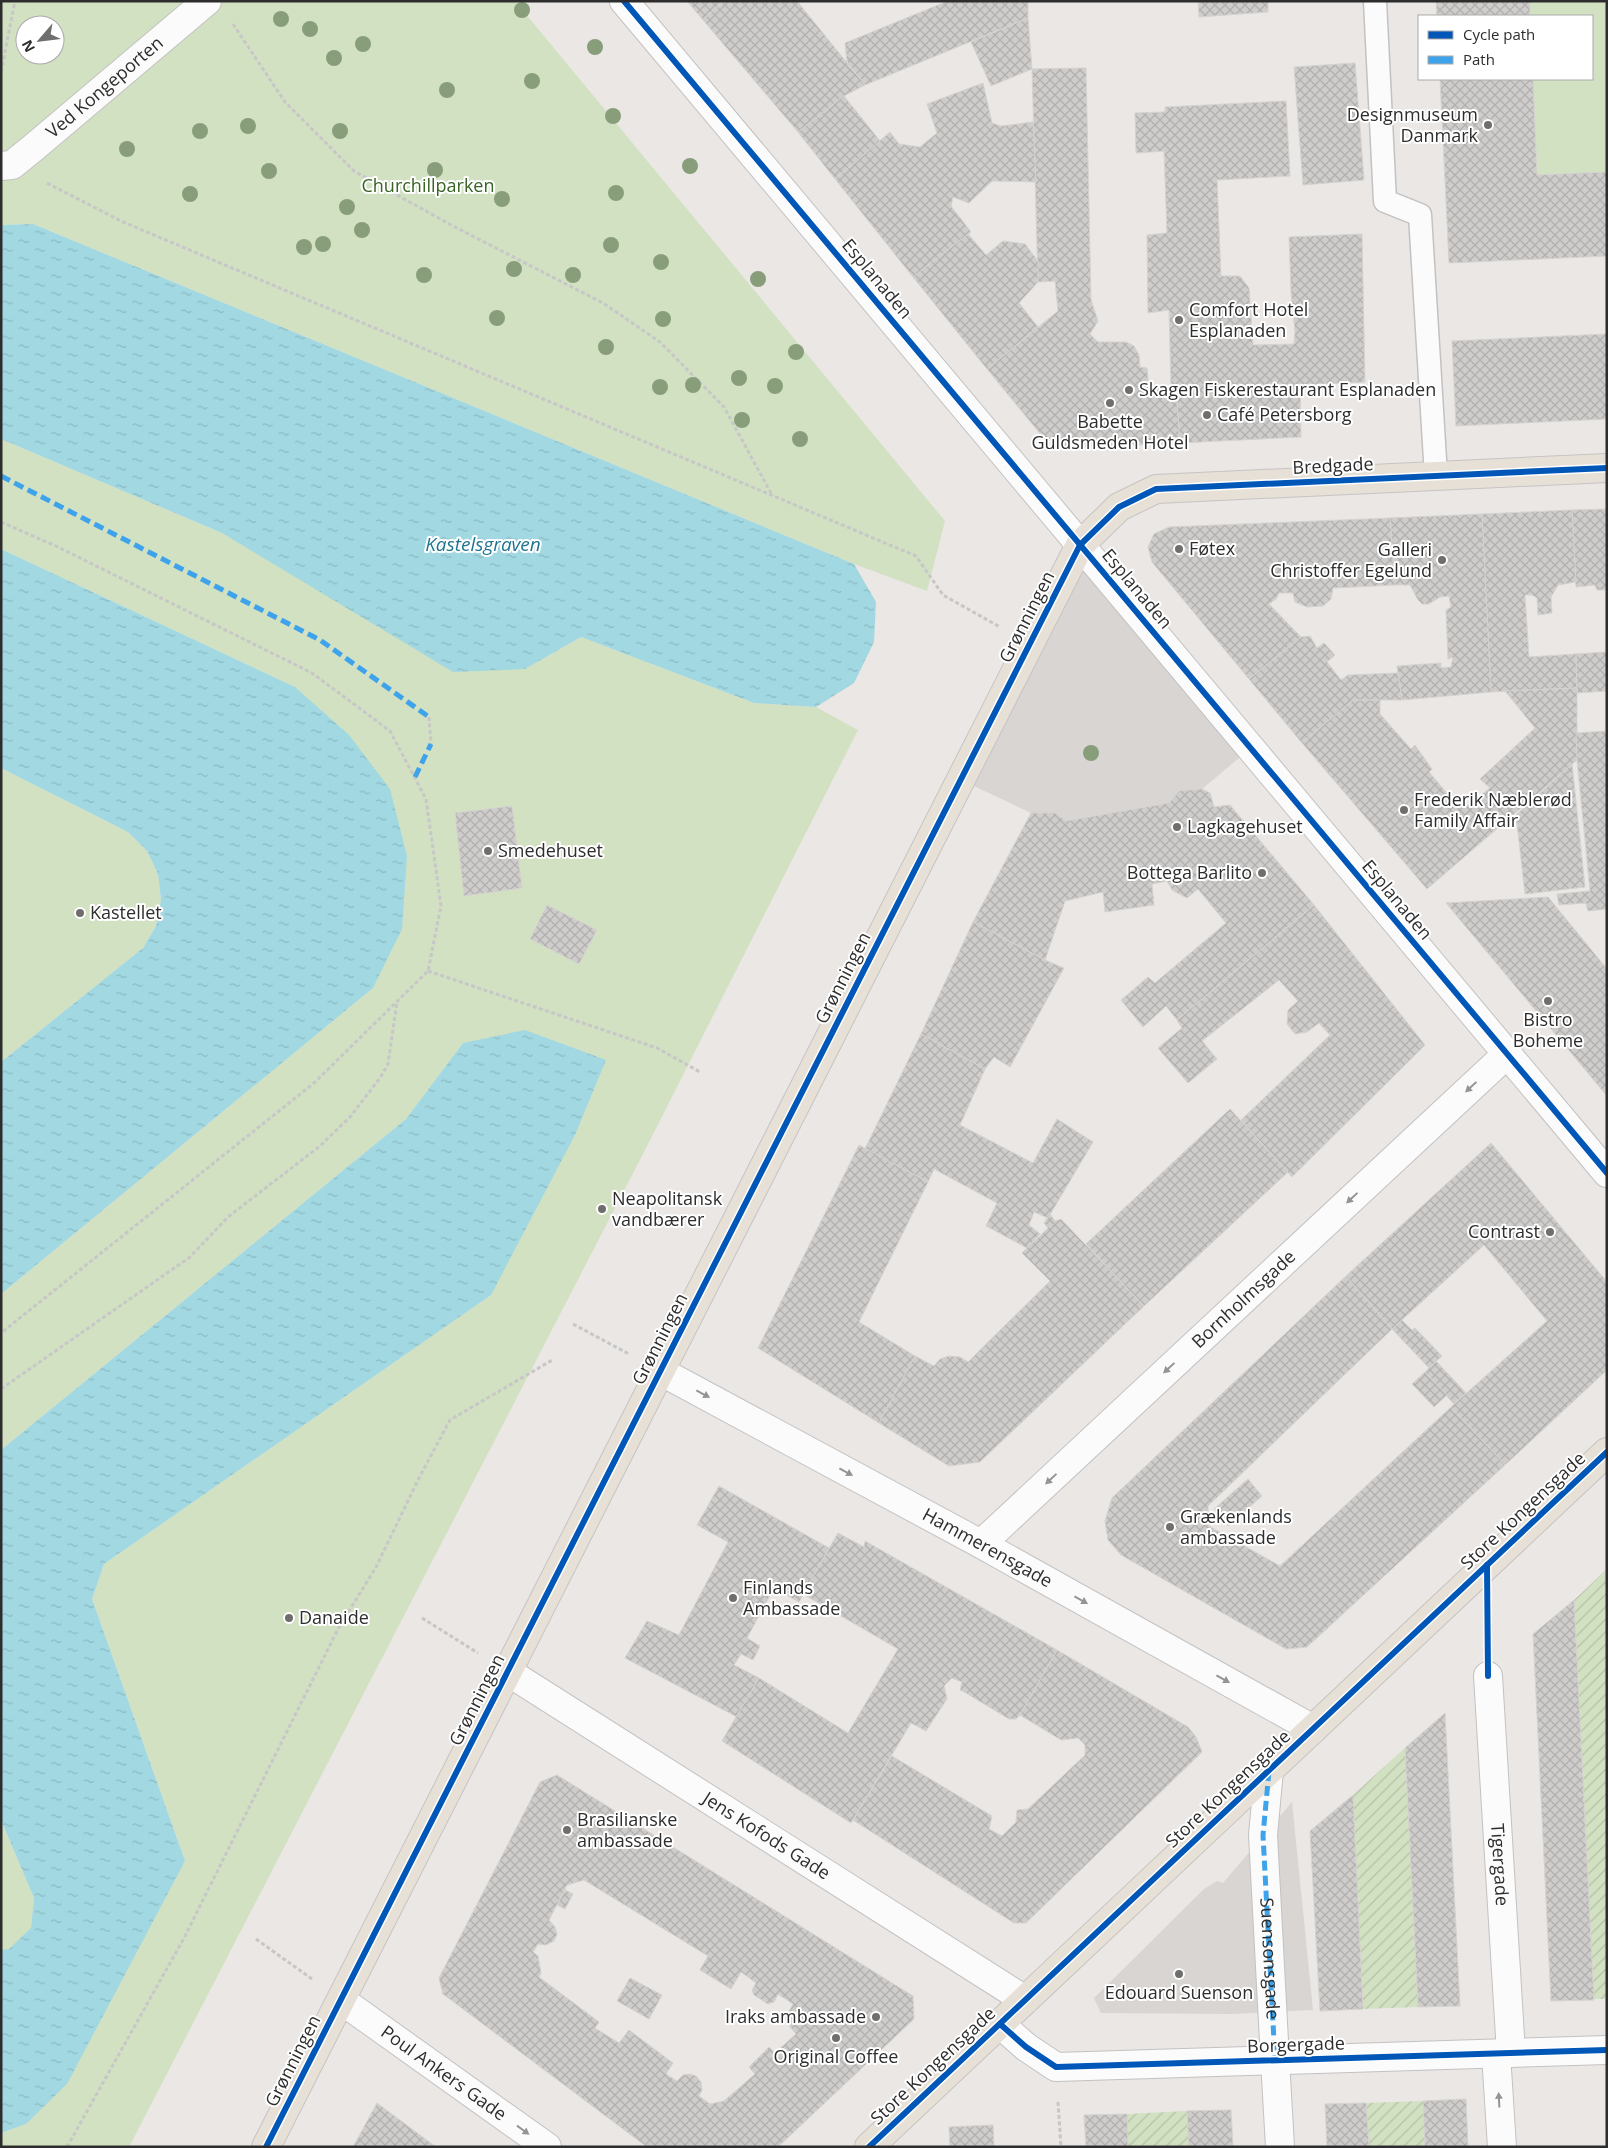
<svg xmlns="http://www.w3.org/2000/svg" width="1608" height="2148" font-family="'Open Sans',sans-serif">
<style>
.park{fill:#d2e1c2;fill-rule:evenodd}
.garden{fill:url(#garden-furrows)}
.plaza{fill:#d8d5d3}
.water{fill:url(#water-ripples)}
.building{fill:url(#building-cross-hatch);stroke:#d5d3d0;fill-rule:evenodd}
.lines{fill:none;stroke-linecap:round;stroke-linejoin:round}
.service-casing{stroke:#c3c2c2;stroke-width:25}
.pedestrian-casing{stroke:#c3c2c2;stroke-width:30}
.minor-casing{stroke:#c3c2c2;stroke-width:30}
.primary-casing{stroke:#c6c4c3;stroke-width:30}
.path{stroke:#c7c7c7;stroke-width:3;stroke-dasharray:4 2.5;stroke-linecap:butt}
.service{stroke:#fcfbfb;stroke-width:22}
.pedestrian{stroke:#fcfbfb;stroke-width:28}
.minor{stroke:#fcfbfb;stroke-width:28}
.primary{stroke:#e6e0d7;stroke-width:28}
.quiet{stroke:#3ea3eb;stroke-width:5;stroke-dasharray:10 5;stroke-linecap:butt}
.cycleway-casing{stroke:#fff;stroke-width:9}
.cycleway{stroke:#0057b8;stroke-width:6}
.tree{fill:#889e7b}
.oneway{fill:#949494}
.poi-dot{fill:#6f6e6d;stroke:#fff;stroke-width:2}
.labels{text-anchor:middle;stroke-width:4;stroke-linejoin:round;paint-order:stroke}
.street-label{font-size:18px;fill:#2d2d2d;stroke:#fff}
.poi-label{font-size:18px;fill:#2d2d2d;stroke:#fff;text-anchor:start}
.park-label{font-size:18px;fill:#386324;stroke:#fff}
.water-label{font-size:19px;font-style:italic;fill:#1f7490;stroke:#fff}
</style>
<defs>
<pattern id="garden-furrows" width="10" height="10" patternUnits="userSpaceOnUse" patternTransform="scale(1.25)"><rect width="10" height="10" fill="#d2e1c2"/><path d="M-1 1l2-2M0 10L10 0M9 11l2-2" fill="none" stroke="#b5c1a7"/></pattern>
<pattern id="water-ripples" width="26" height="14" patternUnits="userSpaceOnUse" patternTransform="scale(1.25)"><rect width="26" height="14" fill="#a1d8e2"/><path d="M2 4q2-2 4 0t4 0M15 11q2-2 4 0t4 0" fill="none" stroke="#8bbac2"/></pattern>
<pattern id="building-cross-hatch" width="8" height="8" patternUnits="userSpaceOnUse" patternTransform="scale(1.25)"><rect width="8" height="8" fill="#cfcdcb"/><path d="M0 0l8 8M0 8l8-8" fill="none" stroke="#b2b0af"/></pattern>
</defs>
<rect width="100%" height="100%" fill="#eae7e5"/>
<g class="park">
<path d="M1 1H515L945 521 927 591 854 564 33 224 1 225ZM25 25H55V55H25Z"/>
<polygon points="1530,1 1607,1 1607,172 1537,175 1533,79 1592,79 1592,16 1530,16"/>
<polygon points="1,439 222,533 525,669 581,637 754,703 816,707 858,730 645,1150 129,2147 1,2147 1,2133 26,2124 185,1861 92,1599 104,1564 491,1295 463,1043 406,1119 1,1450 1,1294 373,988 295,687 1,549"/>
<polygon points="1,768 128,832 147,851 158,874 161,900 156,925 143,948 1,1062"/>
<polygon points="1,1820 34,1898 31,1928 9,1950 1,1950"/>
</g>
<g class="garden">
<polygon points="1607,1569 1607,1999 1594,1999 1574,1600"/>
<polygon points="1405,1748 1418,2007 1363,2009 1353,1795"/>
<polygon points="1423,2101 1425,2147 1369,2147 1366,2103"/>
<polygon points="1187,2111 1189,2147 1128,2147 1127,2114"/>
</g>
<g class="plaza">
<polygon points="1080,545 1251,748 1202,789 1179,791 1169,803 1066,821 1055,813 1031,813 961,780"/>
<polygon points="1292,1802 1313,2010 1232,2014 1101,2013 1094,1998 1204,1889 1217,1881 1223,1883"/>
</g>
<g class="water">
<polygon points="33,224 854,564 876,602 874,642 854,683 816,707 754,703 581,637 525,669 453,672 222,533 1,439 1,225"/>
<polygon points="1,549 295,687 349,735 390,789 407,856 402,929 373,988 1,1294 1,1062 143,948 156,926 161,900 158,874 147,851 128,832 1,768"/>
<polygon points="525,1030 606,1060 575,1135 491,1295 104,1564 92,1599 185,1861 67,2084 26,2124 1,2133 1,1950 9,1949 31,1928 34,1898 1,1820 1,1450 406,1119 463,1043"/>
</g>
<g class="building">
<polygon points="687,1 724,1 703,20"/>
<polygon points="724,1 797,1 865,85 844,96 798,132 703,20"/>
<polygon points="948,1 1028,1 1028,18 865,85 847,62 845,43"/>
<polygon points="1198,1 1268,1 1268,12 1199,17"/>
<polygon points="1436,1 1530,1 1530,16 1437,16"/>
<polygon points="1028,18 1032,69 991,86 971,42"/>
<polygon points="1355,63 1364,180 1303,185 1294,67"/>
<polygon points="1086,68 1091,300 1098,321 1090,334 1098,342 1126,342 1134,346 1139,355 1140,367 1147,368 1149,389 1176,388 1180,443 1069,448 1042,436 987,369 1058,311 1055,281 1038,282 1032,69"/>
<polygon points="1440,79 1533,79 1537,175 1607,172 1607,256 1449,263"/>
<polygon points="983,83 992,123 1001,126 1033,122 1036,182 992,181 969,203 953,197 951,206 971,232 913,277 835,179 890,132 899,144 920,147 937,133 927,104"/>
<polygon points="844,96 880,141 835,179 798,132"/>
<polygon points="1286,101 1290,176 1217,180 1221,276 1240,276 1249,288 1253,345 1294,344 1295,332 1291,292 1289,237 1362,234 1365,382 1300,385 1301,437 1180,443 1176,388 1171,388 1169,310 1148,313 1147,235 1167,233 1164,151 1136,153 1135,113 1165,112 1165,107"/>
<polygon points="968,234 986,255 1003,241 1025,244 1038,261 1038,282 1019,303 1038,327 987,369 913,277"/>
<polygon points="1607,334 1607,419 1456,426 1452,341"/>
<polygon points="1607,509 1607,590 1597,590 1595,585 1576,587 1572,510"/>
<polygon points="1572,510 1576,582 1558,585 1551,597 1552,613 1538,615 1537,598 1532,595 1525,595 1529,657 1576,654 1577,688 1491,692 1482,514"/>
<polygon points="1482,514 1491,692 1402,700 1397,666 1441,663 1441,668 1451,667 1453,657 1448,659 1446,610 1451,607 1449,596 1440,597 1429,604 1422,604 1418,600 1410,585 1395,585 1390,518"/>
<polygon points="1390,518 1395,585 1333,588 1331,599 1323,606 1307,607 1295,602 1293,593 1279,593 1276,599 1269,604 1301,637 1249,679 1152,562 1148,547 1154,534 1169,527"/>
<polygon points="1310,636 1317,648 1324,643 1335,655 1327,662 1341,680 1348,675 1398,673 1402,700 1353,700 1302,743 1249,679 1301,637"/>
<polygon points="1607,652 1607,691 1577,693 1576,654"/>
<polygon points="1577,688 1577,760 1427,889 1302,743 1353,700 1380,700 1380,714 1411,749 1415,745 1432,769 1429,772 1458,806 1467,806 1490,788 1480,779 1535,728 1505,691"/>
<polygon points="1607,731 1607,909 1588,911 1586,903 1559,905 1557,894 1590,891 1577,760 1576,733"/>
<polygon points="1572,764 1585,887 1525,894 1516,815"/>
<polygon points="1202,789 1210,793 1214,807 1230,805 1314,905 1177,1020 1166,1006 1143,1027 1121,1000 1148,977 1155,983 1226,923 1198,889 1187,898 1172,890 1167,881 1152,884 1154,905 1105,912 1103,892 1065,901 1045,960 973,922 1031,813 1055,813 1066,821 1169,803 1179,791"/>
<polygon points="512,806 522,888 464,896 455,813"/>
<polygon points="1548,897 1607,969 1607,1096 1446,903"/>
<polygon points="547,905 597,930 579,964 530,939"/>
<polygon points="1314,905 1425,1045 1292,1177 1241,1120 1330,1035 1319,1023 1307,1032 1295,1034 1287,1024 1288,1010 1298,1001 1279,980 1202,1041 1217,1059 1188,1083 1158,1048 1182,1028 1177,1020"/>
<polygon points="973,922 1045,960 1064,968 1010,1067 994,1057 985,1069 921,1034"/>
<polygon points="921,1034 985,1069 960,1125 1033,1163 1057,1119 1093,1142 1048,1218 1034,1212 1029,1225 1040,1234 1027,1248 986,1226 997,1203 934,1169 928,1182 865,1149"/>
<polygon points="1230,1109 1288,1172 1144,1306 1086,1244"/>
<polygon points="1491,1143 1607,1282 1607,1370 1505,1465 1451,1407 1547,1321 1484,1245 1392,1329 1346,1276"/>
<polygon points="859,1145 928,1182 859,1322 915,1356 879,1423 758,1348"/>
<polygon points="1050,1214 1055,1221 1061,1219 1144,1306 980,1462 949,1466 879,1423 915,1356 934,1366 940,1359 949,1356 960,1357 968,1362 1050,1281 1022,1253 1048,1228 1044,1223"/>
<polygon points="1346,1276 1392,1329 1208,1506 1209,1526 1280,1566 1451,1407 1505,1465 1307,1647 1286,1649 1121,1555 1108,1540 1105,1521 1112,1498"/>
<polygon points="1402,1320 1412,1330 1415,1328 1442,1356 1429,1368 1392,1329"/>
<polygon points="1436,1361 1466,1393 1454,1404 1425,1372"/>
<polygon points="1425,1372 1447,1395 1434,1407 1412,1384"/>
<polygon points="1248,1479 1262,1496 1228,1526 1214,1509"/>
<polygon points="719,1486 829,1548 799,1602 774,1588 747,1638 760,1646 753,1660 741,1654 734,1665 759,1678 737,1717 625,1658 647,1621 679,1635 728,1542 697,1525"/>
<polygon points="838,1533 864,1547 865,1541 1057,1650 1020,1715 1016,1719 1009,1719 966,1693 960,1690 962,1682 952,1678 944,1686 947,1699 926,1731 911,1723 851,1823 722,1741 759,1678 848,1733 898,1649 803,1594"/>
<polygon points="1574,1600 1594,2000 1551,2001 1533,1634"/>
<polygon points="1057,1650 1188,1727 1196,1737 1202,1752 1026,1923 1014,1923 853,1820 892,1756 992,1816 989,1829 1002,1836 1016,1822 1017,1810 1028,1809 1085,1755 1085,1745 1078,1738 1061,1740 1020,1715"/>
<polygon points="1445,1713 1460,2006 1418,2007 1405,1748"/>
<path d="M557 1775 913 1996 914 2019 778 2147H647L443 1994 439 1978 540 1782ZM584 1880 708 1956 700 1970 731 1989 741 1972 756 1983 752 1990 754 1995 768 2004 774 2002 778 1994 793 2004 788 2013 790 2027 796 2034 775 2053 769 2047 749 2067 755 2074 724 2101 710 2104 699 2096 702 2090 701 2082 696 2076 690 2074 683 2075 677 2081 666 2074 673 2063 629 2030 619 2043 595 2028 599 2022 539 1977 541 1973 538 1956 533 1952 538 1944 546 1945 554 1941 557 1934 555 1927 549 1920 567 1885Z"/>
<polygon points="1353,1795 1363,2009 1320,2011 1310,1831"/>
<polygon points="565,1890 573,1894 565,1909 557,1905"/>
<polygon points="630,1978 662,1995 649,2019 617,2001"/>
<polygon points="1466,2099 1468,2147 1425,2147 1423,2101"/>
<polygon points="377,2103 436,2147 353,2147"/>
<polygon points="1366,2103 1369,2147 1327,2147 1325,2104"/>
<polygon points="1231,2110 1233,2147 1189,2147 1187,2111"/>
<polygon points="1127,2114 1128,2147 1086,2147 1084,2115"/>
<polygon points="993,2125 994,2147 950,2147 949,2127"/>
</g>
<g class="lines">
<defs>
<polyline id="service" points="1375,1 1385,201 1420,215 1436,476"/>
<g id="pedestrian">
<path id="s1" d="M1269 1770 1263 1835 1275 2060"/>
</g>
<g id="minor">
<polyline points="624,1 1607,1173"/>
<path id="s2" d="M1 166 12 165 33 148 207 1"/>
<path id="s3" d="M660 1371 981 1544 1313 1729"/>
<path id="s4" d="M981 1544 1507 1054"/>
<path id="s5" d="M508 1672 1025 2000"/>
<path id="s6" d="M1488 1676 1511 2053"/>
<path id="s7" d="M341 2000 547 2147"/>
<polyline points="1000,2024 1026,2047 1056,2067 1607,2050"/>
<polyline points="1496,2054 1502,2147"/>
<polyline points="1275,2060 1280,2147"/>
</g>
<g id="primary">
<polyline points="266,2147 1080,545 1119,507 1156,489 1607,468"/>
<polyline points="869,2147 1607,1452"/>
</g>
</defs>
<use href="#service" class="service-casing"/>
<use href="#pedestrian" class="pedestrian-casing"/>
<use href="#minor" class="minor-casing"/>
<use href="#primary" class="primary-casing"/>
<g class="path">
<polyline points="233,24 285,102 354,171 453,226 603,303 660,342 724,407 772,495"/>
<polyline points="1,72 15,1"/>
<polyline points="47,183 123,222 916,556 943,595 1000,627"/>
<polyline points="1,522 58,547 312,673 390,731 426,799 441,906 428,971 314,1083 1,1333"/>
<polyline points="429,717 431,744"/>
<polyline points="428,971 657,1048 700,1072"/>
<polyline points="573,1324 629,1354"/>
<polyline points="1,1389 190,1257 228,1217 320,1146 350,1117 380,1078 388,1064 397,1002"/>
<polyline points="422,1618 478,1653"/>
<polyline points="256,1939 312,1979"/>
<polyline points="1058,2102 1061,2147"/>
<polyline points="67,2147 184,1938 338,1629 376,1567 420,1476 450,1420 554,1359"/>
</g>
<use href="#service" class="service"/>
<use href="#pedestrian" class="pedestrian"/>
<use href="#minor" class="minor"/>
<use href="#primary" class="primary"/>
<g class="quiet">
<polyline points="1,476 320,640 429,717"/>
<polyline points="415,777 431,744"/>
<polyline points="1269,1771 1263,1835 1275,2060"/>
</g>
<defs>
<g id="cycleway">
<polyline points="624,1 1607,1173"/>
<polyline points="1487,1565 1488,1676"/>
<polyline points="1000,2024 1026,2047 1056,2067 1607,2050"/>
<polyline points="266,2147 1080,545 1119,507 1156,489 1607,468"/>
<polyline points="869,2147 1607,1452"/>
</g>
</defs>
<use href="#cycleway" class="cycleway-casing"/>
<use href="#cycleway" class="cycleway"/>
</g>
<g class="tree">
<circle cx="522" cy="10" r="8"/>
<circle cx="281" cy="19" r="8"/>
<circle cx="310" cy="29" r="8"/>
<circle cx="363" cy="44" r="8"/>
<circle cx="595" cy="47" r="8"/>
<circle cx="334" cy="58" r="8"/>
<circle cx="532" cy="81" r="8"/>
<circle cx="447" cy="90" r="8"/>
<circle cx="613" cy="116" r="8"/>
<circle cx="248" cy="126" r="8"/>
<circle cx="200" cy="131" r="8"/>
<circle cx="340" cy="131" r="8"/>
<circle cx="127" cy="149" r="8"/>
<circle cx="690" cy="166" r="8"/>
<circle cx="435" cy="170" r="8"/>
<circle cx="269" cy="171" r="8"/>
<circle cx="616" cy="193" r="8"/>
<circle cx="190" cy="194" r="8"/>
<circle cx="502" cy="199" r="8"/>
<circle cx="347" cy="207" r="8"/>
<circle cx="362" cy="230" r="8"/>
<circle cx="323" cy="244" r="8"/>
<circle cx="611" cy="245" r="8"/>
<circle cx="304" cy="247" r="8"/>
<circle cx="661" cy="262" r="8"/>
<circle cx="514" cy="269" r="8"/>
<circle cx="424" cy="275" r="8"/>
<circle cx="573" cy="275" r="8"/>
<circle cx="758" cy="279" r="8"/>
<circle cx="497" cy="318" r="8"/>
<circle cx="663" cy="319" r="8"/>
<circle cx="606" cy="347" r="8"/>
<circle cx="796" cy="352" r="8"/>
<circle cx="739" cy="378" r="8"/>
<circle cx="693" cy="385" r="8"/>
<circle cx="775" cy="386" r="8"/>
<circle cx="660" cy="387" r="8"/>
<circle cx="742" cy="420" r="8"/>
<circle cx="800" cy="439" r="8"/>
<circle cx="1091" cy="753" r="8"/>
</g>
<defs><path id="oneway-solid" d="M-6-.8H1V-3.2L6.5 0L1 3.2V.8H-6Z" transform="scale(1.25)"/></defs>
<g class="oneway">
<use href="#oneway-solid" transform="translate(1471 1087) rotate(137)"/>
<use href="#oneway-solid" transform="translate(1352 1198) rotate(137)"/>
<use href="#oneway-solid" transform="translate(1169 1368) rotate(137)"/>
<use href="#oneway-solid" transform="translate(703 1394) rotate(28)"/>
<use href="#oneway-solid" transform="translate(846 1472) rotate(28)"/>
<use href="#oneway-solid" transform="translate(1051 1479) rotate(137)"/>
<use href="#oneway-solid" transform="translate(1081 1600) rotate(29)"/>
<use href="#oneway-solid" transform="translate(1223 1679) rotate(29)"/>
<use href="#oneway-solid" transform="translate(1499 2100) rotate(-93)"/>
<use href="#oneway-solid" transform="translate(523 2130) rotate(36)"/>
</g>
<g class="poi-dot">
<circle cx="1488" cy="125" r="5"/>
<circle cx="1179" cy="320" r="5"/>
<circle cx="1129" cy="390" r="5"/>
<circle cx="1110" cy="403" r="5"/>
<circle cx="1207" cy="415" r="5"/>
<circle cx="1179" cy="549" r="5"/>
<circle cx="1442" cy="560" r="5"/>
<circle cx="1404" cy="810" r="5"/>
<circle cx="1177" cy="827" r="5"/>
<circle cx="488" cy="851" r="5"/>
<circle cx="1262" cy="873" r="5"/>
<circle cx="80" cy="913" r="5"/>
<circle cx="1548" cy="1001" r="5"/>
<circle cx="602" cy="1209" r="5"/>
<circle cx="1550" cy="1232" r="5"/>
<circle cx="1170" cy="1527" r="5"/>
<circle cx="733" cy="1598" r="5"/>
<circle cx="289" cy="1618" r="5"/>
<circle cx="567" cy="1830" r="5"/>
<circle cx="1179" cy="1974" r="5"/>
<circle cx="876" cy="2017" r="5"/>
<circle cx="836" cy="2038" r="5"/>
</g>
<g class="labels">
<g class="street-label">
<text dy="6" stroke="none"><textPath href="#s2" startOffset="132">Ved Kongeporten</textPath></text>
<text transform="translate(877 279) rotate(50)" y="6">Esplanaden</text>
<text transform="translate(1333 466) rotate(-3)" y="6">Bredgade</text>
<text transform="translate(1137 589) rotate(50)" y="6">Esplanaden</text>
<text transform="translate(1027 617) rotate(-63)" y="6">Grønningen</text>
<text transform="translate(1397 900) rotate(50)" y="6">Esplanaden</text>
<text transform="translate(843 978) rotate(-63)" y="6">Grønningen</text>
<text dy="6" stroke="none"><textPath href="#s4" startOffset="359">Bornholmsgade</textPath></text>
<text transform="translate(660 1339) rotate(-63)" y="6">Grønningen</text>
<text transform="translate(1523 1511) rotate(-43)" y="6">Store Kongensgade</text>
<text dy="6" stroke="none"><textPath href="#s3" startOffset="372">Hammerensgade</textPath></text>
<text transform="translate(477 1700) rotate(-63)" y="6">Grønningen</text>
<text transform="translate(1228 1789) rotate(-43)" y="6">Store Kongensgade</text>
<text dy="6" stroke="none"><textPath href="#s5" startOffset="306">Jens Kofods Gade</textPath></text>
<text dy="6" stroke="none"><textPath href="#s6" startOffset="189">Tigergade</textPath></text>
<text dy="6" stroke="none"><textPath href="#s1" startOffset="189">Suensonsgade</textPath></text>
<text transform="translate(1296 2045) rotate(-2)" y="6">Borgergade</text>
<text transform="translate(293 2061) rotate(-63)" y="6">Grønningen</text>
<text transform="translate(933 2066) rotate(-43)" y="6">Store Kongensgade</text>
<text dy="6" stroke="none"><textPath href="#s7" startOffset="126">Poul Ankers Gade</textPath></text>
</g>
<g class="poi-label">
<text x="1478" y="121" text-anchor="end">Designmuseum<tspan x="1478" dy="21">Danmark</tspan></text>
<text x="1189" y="316">Comfort Hotel<tspan x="1189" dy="21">Esplanaden</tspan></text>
<text x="1139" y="396">Skagen Fiskerestaurant Esplanaden</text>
<text x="1217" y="421">Café Petersborg</text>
<text x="1110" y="428" text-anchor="middle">Babette<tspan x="1110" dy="21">Guldsmeden Hotel</tspan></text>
<text x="1189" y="555">Føtex</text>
<text x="1432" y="556" text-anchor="end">Galleri<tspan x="1432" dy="21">Christoffer Egelund</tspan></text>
<text x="1414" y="806">Frederik Næblerød<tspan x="1414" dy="21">Family Affair</tspan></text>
<text x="1187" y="833">Lagkagehuset</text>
<text x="498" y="857">Smedehuset</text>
<text x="1252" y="879" text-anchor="end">Bottega Barlito</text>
<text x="90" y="919">Kastellet</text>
<text x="1548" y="1026" text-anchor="middle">Bistro<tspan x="1548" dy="21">Boheme</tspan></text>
<text x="612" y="1205">Neapolitansk<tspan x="612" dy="21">vandbærer</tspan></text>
<text x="1540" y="1238" text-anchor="end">Contrast</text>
<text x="1180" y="1523">Grækenlands<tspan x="1180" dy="21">ambassade</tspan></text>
<text x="743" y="1594">Finlands<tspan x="743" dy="21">Ambassade</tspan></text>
<text x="299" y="1624">Danaide</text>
<text x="577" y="1826">Brasilianske<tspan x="577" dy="21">ambassade</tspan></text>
<text x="1179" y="1999" text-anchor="middle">Edouard Suenson</text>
<text x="866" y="2023" text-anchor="end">Iraks ambassade</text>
<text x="836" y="2063" text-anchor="middle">Original Coffee</text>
</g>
<g class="park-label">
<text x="428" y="192">Churchillparken</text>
</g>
<g class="water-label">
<text x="483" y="551">Kastelsgraven</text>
</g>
</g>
<rect width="1608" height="2148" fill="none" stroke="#2d2d2d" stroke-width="5"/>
<rect x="1418" y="15" width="175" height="65" fill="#ffffff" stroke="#ababab"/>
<rect x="1428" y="31" width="25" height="8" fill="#0057b8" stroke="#ababab"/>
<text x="1463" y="40" font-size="15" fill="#2d2d2d">Cycle path</text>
<rect x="1428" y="56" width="25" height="8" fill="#3ea3eb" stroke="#ababab"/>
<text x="1463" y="65" font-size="15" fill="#2d2d2d">Path</text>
<g transform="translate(40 40) rotate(242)"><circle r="24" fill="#ffffff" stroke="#ababab"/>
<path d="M0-4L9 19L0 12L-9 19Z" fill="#6f6e6d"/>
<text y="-8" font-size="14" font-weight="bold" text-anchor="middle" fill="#2d2d2d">N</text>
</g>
</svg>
